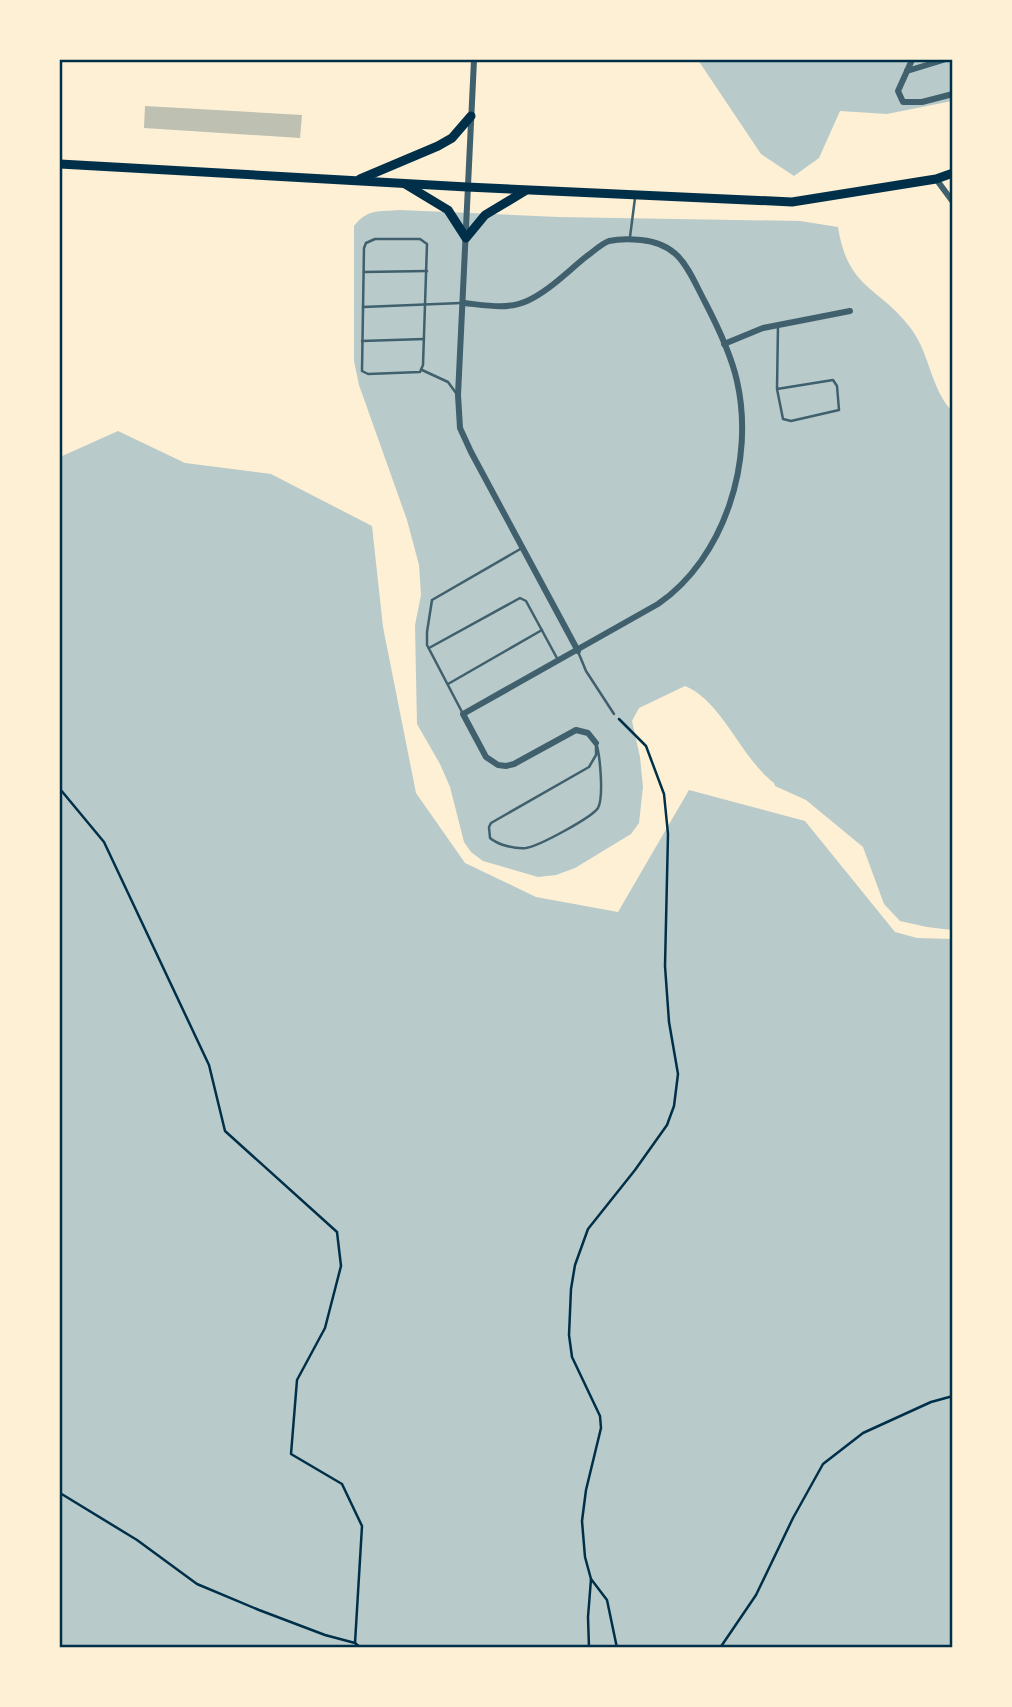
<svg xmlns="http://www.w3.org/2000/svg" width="1012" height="1707" font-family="'Sofia Sans Condensed',sans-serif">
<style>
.green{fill:#b9caca}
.building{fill:#bec0b2}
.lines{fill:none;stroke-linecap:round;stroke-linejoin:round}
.path{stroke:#003049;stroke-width:2.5}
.service{stroke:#3f606c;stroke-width:2.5}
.minor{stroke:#3f606c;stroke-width:6}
.primary{stroke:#003049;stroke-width:9}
.neatline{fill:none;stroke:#003049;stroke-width:2.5}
</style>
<rect width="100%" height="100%" fill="#fdf0d5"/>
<g class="green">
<polygon points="698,60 952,60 952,101 887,114 840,111 819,158 794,176 761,154"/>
<path d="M400 210 558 217 800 221 838 227C848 291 880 286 912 330 930 355 931 389 952 411V930L927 927 900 921 884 904 863 847 806 800 775 786 774 783C741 758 722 701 685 686L639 708 632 721 640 757 643 787 639 823 631 834 575 868 556 875 538 877 483 861 471 852 464 842 450 787 440 764 417 724 415 625 421 595 419 565 407 520 359 385 354 361V226C368 208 379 212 400 210Z"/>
<polygon points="118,431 185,463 271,474 372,526 383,627 416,793 465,863 536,897 618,912 689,790 805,821 895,932 917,938 952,939 952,1647 60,1647 60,457"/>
</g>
<polygon class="building" points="145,106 302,115 300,138 144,128"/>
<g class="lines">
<g class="path">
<polyline points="60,789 104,842 209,1065 225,1131 337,1232 341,1266 325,1328 297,1380 291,1454 342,1484 362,1526 355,1643 361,1648"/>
<polyline points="60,1493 137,1540 197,1584 259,1610 325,1635 355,1643"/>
<polyline points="589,1648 588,1617 591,1579"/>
<polyline points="617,1648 607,1600 591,1579 585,1557 582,1521 586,1490 601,1428 600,1416 572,1357 569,1335 571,1289 575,1265 588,1229 635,1170 667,1125 674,1106 678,1074 669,1022 665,966 668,834 664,794 646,746 619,719"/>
<polyline points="720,1648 756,1595 793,1518 823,1464 863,1433 931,1402 953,1396"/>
</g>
<g class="service">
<polyline points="630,237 635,198"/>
<polygon points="375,239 420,239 427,244 423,365 420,372 368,374 362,371 364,248 366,243"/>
<polyline points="364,272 427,271"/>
<polyline points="363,307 461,303"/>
<polyline points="362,341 424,339"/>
<polyline points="422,370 448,382 456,393"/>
<polyline points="777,389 833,380 837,386 839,410 791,421 783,419 777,389 778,325"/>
<polyline points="429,648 520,598 526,601 558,660"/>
<polyline points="579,654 586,671 614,714"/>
<polyline points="448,684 542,630"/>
<polyline points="462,712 427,645 427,632 432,600 522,548"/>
<path d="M596 743C600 754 604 797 598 808 591 818 539 846 526 848 515 849 498 845 490 838L489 827 491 823 589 767 596 755Z"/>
</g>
<g class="minor">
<polyline points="474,60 458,395 460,428 471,452 578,651"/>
<polyline points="912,60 898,91 903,102 922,102 953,94"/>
<polyline points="907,71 943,60"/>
<polyline points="936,179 953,202"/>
<path d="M464 303C484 305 508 310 527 301 549 291 568 271 587 256 594 251 601 244 609 241 618 239 631 239 641 240 681 244 688 270 705 302 718 327 731 354 737 381 755 460 725 558 658 604L463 714 486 757 498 765 506 766 514 764 576 730 588 733 596 743"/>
<polyline points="724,344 763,328 850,311"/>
</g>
<g class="primary">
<polyline points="60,164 467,187 792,202 936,179 953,173"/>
<polyline points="360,179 438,146 452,138 471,116"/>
<polyline points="405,184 448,210 466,238 485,215 525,191"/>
</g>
</g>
<rect width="1012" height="1707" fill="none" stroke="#fdf0d5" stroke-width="122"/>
<rect x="61" y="61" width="890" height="1585" class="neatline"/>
</svg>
